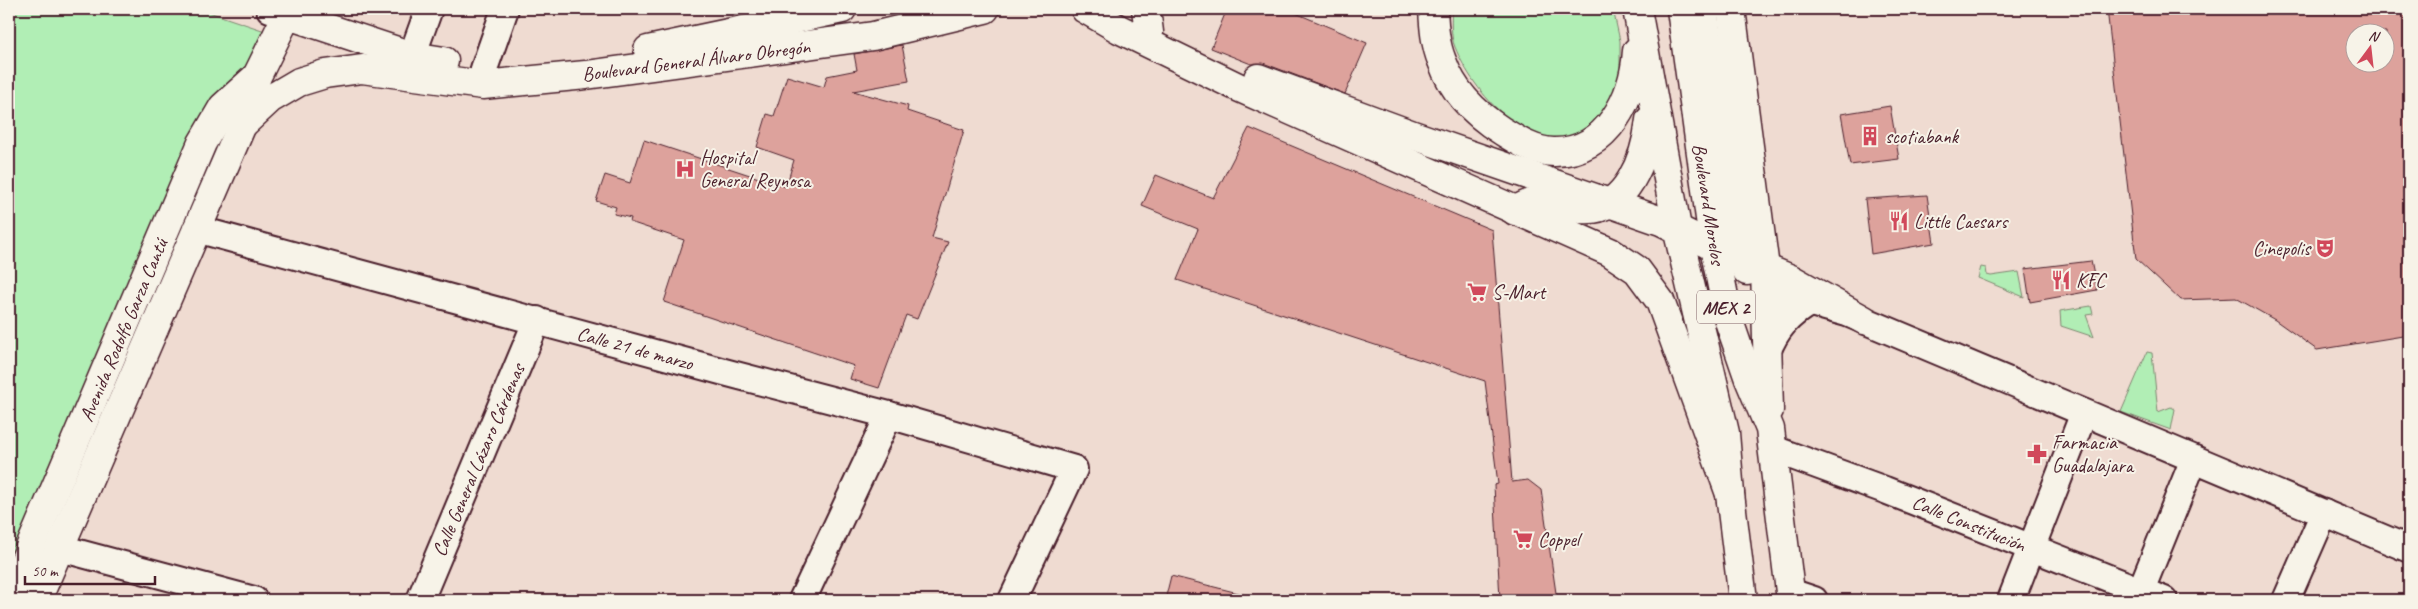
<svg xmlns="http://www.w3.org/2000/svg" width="2418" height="609" font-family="Caveat,sans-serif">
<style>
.green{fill:#b1eeb5;stroke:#7e8670}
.building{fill:#dda29c;stroke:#4a1f2b;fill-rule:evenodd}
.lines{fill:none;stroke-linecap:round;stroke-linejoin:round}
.minor-casing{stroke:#4a1f2b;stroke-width:30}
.major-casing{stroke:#4a1f2b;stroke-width:31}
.minor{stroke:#f7f3e8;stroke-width:26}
.major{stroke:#f7f3e8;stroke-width:28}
.labels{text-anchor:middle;stroke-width:4;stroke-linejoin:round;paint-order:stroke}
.shield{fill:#f7f3e8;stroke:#7e5f64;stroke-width:1}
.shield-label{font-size:19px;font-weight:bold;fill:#4a1f2b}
.street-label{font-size:20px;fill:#4a1f2b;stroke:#f7f3e8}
.poi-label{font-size:20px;fill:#4a1f2b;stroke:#f7f3e8;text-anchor:start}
</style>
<rect width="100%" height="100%" fill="#efdbd1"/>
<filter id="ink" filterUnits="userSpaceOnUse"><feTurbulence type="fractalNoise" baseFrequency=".02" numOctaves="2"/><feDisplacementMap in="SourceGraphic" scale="10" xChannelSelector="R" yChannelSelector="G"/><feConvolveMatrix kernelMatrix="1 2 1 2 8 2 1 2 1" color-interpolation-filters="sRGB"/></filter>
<g filter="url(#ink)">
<g class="green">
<polygon points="9,9 200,9 271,33 208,149 9,570"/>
<path d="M1451 9H1613L1620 41V98C1610 110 1598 124 1584 131 1529 159 1473 92 1455 47 1450 36 1452 20 1451 9Z"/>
<polygon points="1981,267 1986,268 1987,275 1991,276 2019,272 2024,297 1978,278"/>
<polygon points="2091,306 2093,314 2086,315 2094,337 2061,326 2060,311"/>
<polygon points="2147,352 2152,353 2158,412 2171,407 2175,409 2171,430 2121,412"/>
</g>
<g class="building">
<polygon points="1227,9 1286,9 1367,43 1345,94 1263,63 1251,64 1211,48"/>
<path d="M2107 9H2409V335L2317 350 2275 320 2236 298 2180 300 2136 259ZM2356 32H2386V62H2356Z"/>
<polygon points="902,45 909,81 853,91 908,106 907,111 964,130 932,238 948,242 917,319 906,315 879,388 850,379 854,366 664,302 684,240 630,222 631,218 614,214 616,207 596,201 605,175 630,183 644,140 786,187 794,160 757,147 767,114 774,116 787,76 824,87 827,76 857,70 854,54"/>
<polygon points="1890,106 1899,159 1850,165 1841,114"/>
<polygon points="1249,128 1492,230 1512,482 1528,480 1541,490 1557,600 1500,600 1494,485 1498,484 1485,381 1177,280 1198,229 1142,206 1156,175 1213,198"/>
<polygon points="1927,195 1934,243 1871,254 1865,199"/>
<polygon points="2091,261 2097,290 2030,302 2025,269"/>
<polygon points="1171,576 1246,595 1245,600 1165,600"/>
</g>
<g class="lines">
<defs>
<g id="minor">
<polyline points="270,9 288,15"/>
<polyline points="412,56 429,9"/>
<polyline points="483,85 484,69 505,9"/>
<polyline points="196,229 728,373 889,415 1074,469 1012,600"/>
<polyline points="1766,297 1793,298 1847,313 2409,549"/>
<path d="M1767 352C1776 329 1789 314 1811 302"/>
<polyline points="1773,449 1885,490 2164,600"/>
<polyline points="60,548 254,600"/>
<polyline points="1790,592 1814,600"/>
<polyline points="420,600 537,320"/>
<polyline points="802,600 889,415"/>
<polyline points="2011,600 2084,413"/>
<polyline points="2137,600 2194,459"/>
<polyline points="2286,600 2324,513"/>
</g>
<g id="major">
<polyline points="1085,9 1119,29 1240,88 1610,252 1637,270 1660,301 1730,494"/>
<polyline points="1146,9 1149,32"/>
<path d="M1433 9C1434 27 1435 44 1442 61 1453 92 1475 114 1502 131 1518 141 1535 152 1554 152 1608 153 1634 96 1637 51"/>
<polyline points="1637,9 1677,228 1725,433 1730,494 1743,600"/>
<polyline points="1681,9 1714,247 1729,321 1749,379 1770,429 1791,600"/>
<polyline points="1703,9 1736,228 1741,257 1747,271"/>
<polyline points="1731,9 1765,268 1769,410"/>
<polyline points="288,15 412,56 444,61"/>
<polyline points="648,50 842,9"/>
<polyline points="1258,78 1413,135 1661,221 1714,247 1791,279 1864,320"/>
<polyline points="242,125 270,99 299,82 325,74 362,69 483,85 586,75 873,36 985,9"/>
<path d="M1515 211C1543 192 1552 206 1581 209 1627 214 1646 155 1650 120"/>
<polyline points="9,597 202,143 223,107 256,77"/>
<polyline points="37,600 242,125 257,76 290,9"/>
</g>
</defs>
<use href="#minor" class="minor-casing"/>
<use href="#major" class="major-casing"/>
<use href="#minor" class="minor"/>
<use href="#major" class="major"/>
</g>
</g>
<defs>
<symbol id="building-bare" viewBox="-9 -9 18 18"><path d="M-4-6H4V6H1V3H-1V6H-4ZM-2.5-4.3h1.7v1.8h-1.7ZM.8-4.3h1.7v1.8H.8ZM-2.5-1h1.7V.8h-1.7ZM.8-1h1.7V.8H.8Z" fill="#d1495b" stroke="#f7f3e8" stroke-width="2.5" paint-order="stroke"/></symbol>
<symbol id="hospital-bare" viewBox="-9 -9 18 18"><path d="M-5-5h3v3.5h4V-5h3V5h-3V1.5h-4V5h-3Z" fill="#d1495b" stroke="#f7f3e8" stroke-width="2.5" paint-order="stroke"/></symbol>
<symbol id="restaurant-bare" viewBox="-9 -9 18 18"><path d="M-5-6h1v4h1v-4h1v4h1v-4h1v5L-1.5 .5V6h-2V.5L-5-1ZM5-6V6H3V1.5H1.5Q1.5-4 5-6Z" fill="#d1495b" stroke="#f7f3e8" stroke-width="2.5" paint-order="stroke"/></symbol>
<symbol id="theatre-bare" viewBox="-9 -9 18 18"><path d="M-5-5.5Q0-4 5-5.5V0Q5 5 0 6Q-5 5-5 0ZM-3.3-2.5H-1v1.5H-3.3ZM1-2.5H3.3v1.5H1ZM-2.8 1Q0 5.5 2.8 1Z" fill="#d1495b" stroke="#f7f3e8" stroke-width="2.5" paint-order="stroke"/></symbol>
<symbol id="supermarket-bare" viewBox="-9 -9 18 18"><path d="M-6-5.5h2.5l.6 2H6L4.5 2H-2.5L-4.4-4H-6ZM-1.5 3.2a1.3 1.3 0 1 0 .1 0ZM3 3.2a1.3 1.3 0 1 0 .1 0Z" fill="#d1495b" stroke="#f7f3e8" stroke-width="2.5" paint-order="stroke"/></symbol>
<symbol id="pharmacy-bare" viewBox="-9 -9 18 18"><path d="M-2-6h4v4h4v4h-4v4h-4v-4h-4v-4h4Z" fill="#d1495b" stroke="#f7f3e8" stroke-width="2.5" paint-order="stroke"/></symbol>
</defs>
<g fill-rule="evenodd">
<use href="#building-bare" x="1856" y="122" width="28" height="28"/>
<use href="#hospital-bare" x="671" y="155" width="28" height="28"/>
<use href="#restaurant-bare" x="1885" y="207" width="28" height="28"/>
<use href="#theatre-bare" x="2311" y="234" width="28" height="28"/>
<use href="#restaurant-bare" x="2047" y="266" width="28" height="28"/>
<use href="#supermarket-bare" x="1463" y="278" width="28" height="28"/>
<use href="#pharmacy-bare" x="2023" y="440" width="28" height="28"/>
<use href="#supermarket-bare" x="1509" y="525" width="28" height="28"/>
</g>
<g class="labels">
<rect class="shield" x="1697" y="290.5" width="58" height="33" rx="4"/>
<g class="shield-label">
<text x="1726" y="314">MEX 2</text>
</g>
<g class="street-label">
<text transform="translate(696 60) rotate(-7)" y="7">Boulevard General Álvaro Obregón</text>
<text transform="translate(1709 204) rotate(81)" y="7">Boulevard Morelos</text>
<text transform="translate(123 330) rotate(-67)" y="7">Avenida Rodolfo Garza Cantú</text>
<text transform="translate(635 348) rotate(15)" y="7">Calle 21 de marzo</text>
<text transform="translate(478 460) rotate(-67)" y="7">Calle General Lázaro Cárdenas</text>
<text transform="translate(1969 523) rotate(22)" y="7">Calle Constitución</text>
</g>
<g class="poi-label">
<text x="1885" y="143">scotiabank</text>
<text x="700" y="164">Hospital<tspan x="700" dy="23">General Reynosa</tspan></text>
<text x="1914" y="228">Little Caesars</text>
<text x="2310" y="255" text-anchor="end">Cinepolis</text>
<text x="2076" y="287">KFC</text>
<text x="1492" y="299">S-Mart</text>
<text x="2052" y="449">Farmacia<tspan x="2052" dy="23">Guadalajara</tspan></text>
<text x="1538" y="546">Coppel</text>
</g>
</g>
<rect width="2418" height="609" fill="none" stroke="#f7f3e8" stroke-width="30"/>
<rect x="15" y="15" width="2388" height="579" fill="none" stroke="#4a1f2b" stroke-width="2" filter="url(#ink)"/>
<g transform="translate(2370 48) rotate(15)"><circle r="24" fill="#f7f3e8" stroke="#b29e9c"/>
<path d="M0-4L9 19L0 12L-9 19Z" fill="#d1495b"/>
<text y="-8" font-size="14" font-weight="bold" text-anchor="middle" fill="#4a1f2b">N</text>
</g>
<path d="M25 576v8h130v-8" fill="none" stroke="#4a1f2b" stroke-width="2.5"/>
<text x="32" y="576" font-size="15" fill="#4a1f2b" stroke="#f7f3e8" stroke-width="4" paint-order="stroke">50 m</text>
</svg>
